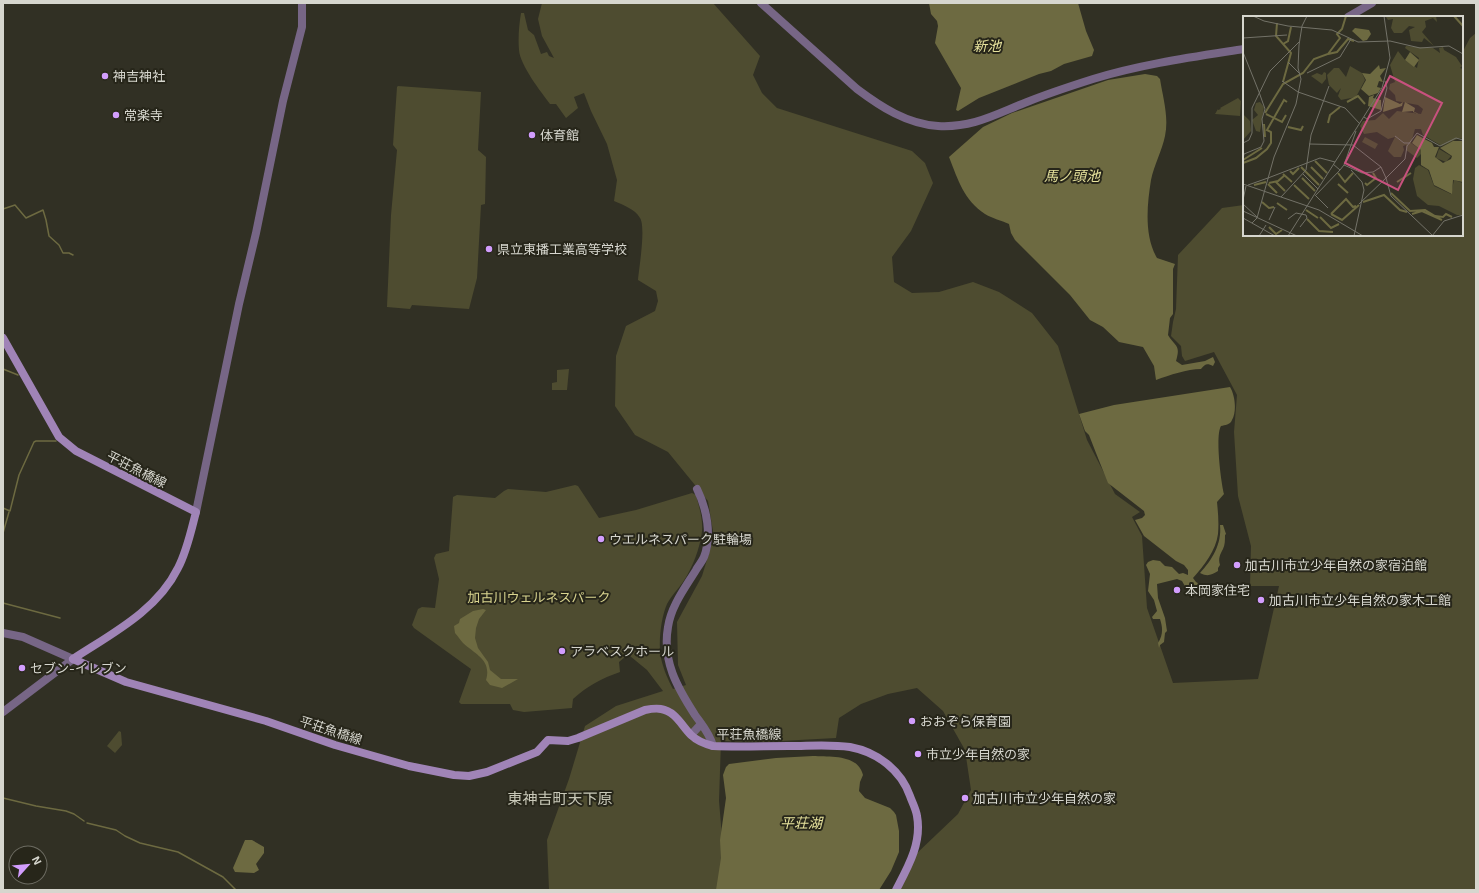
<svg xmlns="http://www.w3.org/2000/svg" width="1479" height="893" font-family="'Exo 2','Noto Sans JP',sans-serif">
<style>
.green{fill:#4e4c30}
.water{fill:#6d6a41}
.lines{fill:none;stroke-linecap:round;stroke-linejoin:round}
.stream{stroke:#6d6a41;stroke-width:1.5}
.tertiary{stroke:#776686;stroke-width:8}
.secondary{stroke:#a084b7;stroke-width:8}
.poi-dot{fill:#d29dfd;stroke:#27261a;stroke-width:1.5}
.labels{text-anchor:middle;stroke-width:4;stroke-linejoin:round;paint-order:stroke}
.poi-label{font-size:13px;fill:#d6d6ce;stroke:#27261a;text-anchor:start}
.street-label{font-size:13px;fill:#d6d6ce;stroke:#27261a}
.park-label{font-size:13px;fill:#d9d48f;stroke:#27261a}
.water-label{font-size:14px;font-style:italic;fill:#e7e39d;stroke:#27261a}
.quarter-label{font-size:15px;fill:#c8c8b8;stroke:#27261a}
.inset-river{fill:none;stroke:#6d6a41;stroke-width:2}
.inset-road{fill:none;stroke:#737268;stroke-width:1}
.view{fill:#c8517e;fill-opacity:0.15;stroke:#c8517e;stroke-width:2}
.inset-edge{fill:none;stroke:#d6d6ce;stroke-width:2}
</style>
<rect width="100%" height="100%" fill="#313024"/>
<g class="green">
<path d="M542 3H713L760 56 753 75 762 93 777 108 912 151 925 163 933 183 911 231 892 257 894 282 912 293 939 292 973 282 999 292 1032 313 1058 346 1087 440 1115 494 1140 512 1132 517 1142 536 1147 608 1173 683 1258 679 1279 586H1250L1251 546 1238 496 1234 432 1237 395 1214 352 1185 361 1182 356 1181 346 1171 336 1173 322 1176 309 1178 255 1222 208 1244 205V235H1462V53L1470 38 1476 33V890H899L915 855 958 814 971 790 965 750 943 711 917 688 888 694 861 704 839 718 836 738 760 742 721 741 719 801 725 873 717 890H549L547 840 569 779 585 726 616 706 663 691 647 670 630 656 625 657 619 662 620 672C602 678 586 687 573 699L572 708 524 712 513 710 510 704H461L459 702 471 669 414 628 412 625 418 609 422 607 435 608 439 579 434 558 436 554 449 551 453 497 457 495 495 498 504 491 508 489 546 492 575 485 578 486 599 518 636 510 692 493 696 495C699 507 703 518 702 531 700 548 693 567 683 582 678 589 672 595 667 604 661 617 658 644 661 658 663 668 668 680 673 689L686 685 678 665 677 622 702 576 714 537 708 501 668 452 635 435 615 406 616 356 626 326 655 311 658 301 656 291 638 280C639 268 646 227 640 218 635 209 623 205 614 201L617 180 607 144 591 111 584 93 574 97 578 108 566 118 556 104H550C541 92 520 65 519 50 518 38 519 25 521 13H524L528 30 534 35 541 54 547 52 549 56 554 58 542 36 538 19Z"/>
<polygon points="398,86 481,92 478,150 486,157 485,204 481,205 477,278 469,309 412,305 410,309 387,307 391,215 397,150 393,145 397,87"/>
<polygon points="1238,98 1241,101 1240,116 1215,114 1218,109 1218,110 1221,109 1220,108"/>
<polygon points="569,369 567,390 552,390 552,383 557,382 557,370"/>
<polygon points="119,731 121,732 122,745 115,753 107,746"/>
</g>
<g class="water">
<polygon points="929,3 1078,3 1086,31 1094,50 1092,56 1064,64 1051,71 1039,74 979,98 958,111 956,110 961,88 935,43 938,26 937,21 931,14"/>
<path d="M1145 74 1157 76 1160 79C1163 98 1169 117 1165 136 1162 151 1154 165 1151 180 1147 205 1144 236 1157 258L1175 264 1173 269V314L1170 318 1168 335C1175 347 1181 344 1176 361L1182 365 1205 361 1213 357 1215 362 1213 366C1207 363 1205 364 1201 369 1187 369 1170 375 1156 380L1154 366 1143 347 1119 342 1103 327 1090 320 1070 295 1015 240 1011 233 1009 224C1001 220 993 219 985 214 964 200 958 180 949 157L983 127 1012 113 1108 80Z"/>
<path d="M1230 387C1235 395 1237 411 1232 420 1230 425 1225 425 1221 426 1215 436 1221 482 1224 494L1217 502C1218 512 1219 523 1218 534 1216 550 1204 566 1193 578L1196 582 1203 586 1206 584 1208 588 1198 587 1190 582 1194 590 1208 592H1199L1191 597 1182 581 1177 579 1157 584 1158 598 1165 618 1167 631 1165 633 1164 642 1160 645 1159 648 1158 643C1163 635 1163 628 1160 619H1153L1152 617 1157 611 1154 600 1148 591 1150 574 1146 565 1148 562 1153 560 1160 561 1165 566 1172 567 1179 574 1183 573 1188 575V570L1184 565 1176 561 1144 536 1135 520 1142 518 1145 515 1144 511 1108 483 1096 453 1089 435 1085 431 1079 414 1114 405Z"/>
<path d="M1220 525H1223L1226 534 1225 535C1225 540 1225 545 1223 549 1220 555 1218 558 1220 565L1218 568V571C1211 575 1208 577 1200 573 1212 560 1222 544 1220 525Z"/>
<path d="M483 609 486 610 479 619 476 628 475 638 478 648 488 662 490 670 501 679H518L502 688 490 685 486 680C492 660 475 654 463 643 460 640 458 636 455 633L454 626 459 623 460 619 473 611Z"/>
<path d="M813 756C830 757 858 754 863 775L860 782 859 791 865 798 890 808 894 812 896 815 899 831V852L891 871 879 890H716L721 858 720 840 726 798 723 775 726 767 729 764 776 758Z"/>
<polygon points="245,840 252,840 264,847 264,853 256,864 259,870 254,873 235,872 233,868"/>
</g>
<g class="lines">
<g class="stream">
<polyline points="3,209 15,205 26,218 43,210 46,220 49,236 59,245 63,253 69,253 73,255"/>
<polyline points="3,369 18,375"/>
<polyline points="3,508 10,511 19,475 34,442 36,441 56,441"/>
<polyline points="3,533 9,512"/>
<polyline points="3,603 60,618"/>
<polyline points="3,798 36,806 66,811 74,814 84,821"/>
<polyline points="87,823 116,830 125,836 140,843 178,852 223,877 236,890"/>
</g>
<g class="tertiary">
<path d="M761 3 857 89C881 107 907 124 938 126 973 128 996 114 1027 102 1049 93 1071 86 1093 79 1142 64 1193 57 1244 49"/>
<polyline points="1348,17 1372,3"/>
<path d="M697 489C707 509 712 536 704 557 702 562 698 566 696 570 685 588 671 606 668 627 662 661 677 687 695 715 702 725 710 734 713 746"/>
<polyline points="196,512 239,304 256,233 283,101 302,27 302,3"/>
<polyline points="3,633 23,637 73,659"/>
<polyline points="3,712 73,659"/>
<polyline points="691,735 701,724"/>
</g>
<g class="secondary">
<path d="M3 338 59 437 76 451 196 512C191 531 187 551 178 568 157 611 111 634 73 659"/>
<path d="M73 659 126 682 266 721 335 745 409 766 454 775 469 776 487 772 537 752 548 740 568 741 578 738 645 710C650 709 656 708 661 709 675 711 682 726 691 735 697 741 705 744 713 746 738 747 764 746 789 746 809 746 830 744 850 747 877 752 901 770 910 796 912 802 916 809 917 816 922 843 908 867 896 890"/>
</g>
</g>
<g class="poi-dot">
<circle cx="105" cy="76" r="4"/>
<circle cx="116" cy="115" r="4"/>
<circle cx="532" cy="135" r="4"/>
<circle cx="489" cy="249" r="4"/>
<circle cx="601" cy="539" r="4"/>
<circle cx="1237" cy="565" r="4"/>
<circle cx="1177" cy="590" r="4"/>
<circle cx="1261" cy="600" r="4"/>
<circle cx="562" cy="651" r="4"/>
<circle cx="22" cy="668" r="4"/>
<circle cx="912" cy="721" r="4"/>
<circle cx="918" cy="754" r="4"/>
<circle cx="965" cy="798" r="4"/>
</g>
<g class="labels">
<g class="poi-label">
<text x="113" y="81">神吉神社</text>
<text x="124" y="120">常楽寺</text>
<text x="540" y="140">体育館</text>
<text x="497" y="254">県立東播工業高等学校</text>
<text x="609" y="544">ウエルネスパーク駐輪場</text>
<text x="1245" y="570">加古川市立少年自然の家宿泊館</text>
<text x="1185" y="595">本岡家住宅</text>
<text x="1269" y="605">加古川市立少年自然の家木工館</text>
<text x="570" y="656">アラベスクホール</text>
<text x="30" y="673">セブン-イレブン</text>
<text x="920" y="726">おおぞら保育園</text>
<text x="926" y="759">市立少年自然の家</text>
<text x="973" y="803">加古川市立少年自然の家</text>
</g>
<g class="street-label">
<text transform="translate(137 469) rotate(27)" y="5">平荘魚橋線</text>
<text transform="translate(331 730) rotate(18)" y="5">平荘魚橋線</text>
<text x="749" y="739">平荘魚橋線</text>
</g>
<g class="park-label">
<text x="539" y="602">加古川ウェルネスパーク</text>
</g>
<g class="water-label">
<text x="987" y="51">新池</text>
<text x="1072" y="181">馬ノ頭池</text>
<text x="801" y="828">平荘湖</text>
</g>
<g class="quarter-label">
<text x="560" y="804">東神吉町天下原</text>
</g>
</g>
<g transform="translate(1243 16)">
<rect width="220" height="220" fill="#313024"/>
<path d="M193 0 194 6 190 2 182 5 183 11 179 16 191 30 181 22 179 26 168 25 166 14 172 11 166 10 159 17H151L148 12 150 3 145 4 143 1ZM163 30 190 32 197 37 196 32 200 31 201 34 213 41 219 50 217 52 220 53V123L216 122 199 130 180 119 178 113H172L168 127 178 134V138L174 142 163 134V129L160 130 161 134 158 141H151L145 135 152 121 145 123 134 116 121 118 117 110 120 105 132 104 140 97 146 103 154 95 178 98 180 93 175 89 153 85 152 79 146 73 147 68 152 66 147 49 155 35 162 44 174 52 176 42 162 32ZM107 50 119 57 122 64 113 81 98 84 95 80 98 72 94 77 86 69 84 59 91 52H96L103 61ZM81 56 83 57V63L79 68 68 60 74 57 79 59ZM17 86 21 91 17 116 13 115 9 104 15 99 11 94 13 87ZM0 98 7 105 8 115 0 124ZM122 121 135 128 132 133 119 126ZM196 133 208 140 203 146 193 142ZM176 149 185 154 191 170 208 178 211 164 220 167V199H214L196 190 185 189 174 180 170 163 172 152Z" fill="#4e4c30"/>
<path d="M112 12 126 14 128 18 124 24 120 25 109 15ZM167 36 176 44 171 51 162 44ZM136 49 137 53 143 52 137 60 140 66 136 65 134 71 138 72 135 77 126 80 118 73 123 64 119 57 127 58ZM131 79 130 82 138 84V94L125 90 126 81ZM142 81 157 88 160 86 159 90 140 96ZM162 86 172 92 171 96 174 97 175 98 170 96V95L159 96ZM174 119 189 127 191 131H196L192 141 200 147 208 143 209 140 197 132 210 125H220V166L210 164 209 178 191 169 186 154 178 149V134L169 127Z" fill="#6d6a41"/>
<path class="inset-river" d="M211 0 220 10M34 7 33 20 48 37 40 66M40 28 45 25 48 11M85 38 94 36 105 23 111 25M104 86 115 80 122 88M22 97 40 68 60 57 71 43 85 38 97 22 94 18 99 13 103 0M23 98 39 106 43 99M85 107 87 99 97 91M21 108 22 121M45 111 58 114 60 110M0 144V147L13 142 24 133 28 127V116L24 114 41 84 44 86M0 144 19 132M72 145 84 157M58 151 76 169M68 151 80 163M47 155 50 158 56 152M95 157 102 166 110 157M40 158 49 166M59 162 72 175M33 166 42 175M154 166 168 157M26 167 35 165 42 159M122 167 124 169 133 162 130 157M25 168 34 177M95 168 105 177M11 169 23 166M51 169 66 183M148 177 167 195 182 194 192 200 200 201 203 198 209 201M19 186 26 192 31 191M120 186 141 179 157 194 164 196M34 187 44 194M63 194 75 202M88 198 99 204 116 189M88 198 103 183 110 191 113 190M169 198 179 195 199 204M77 201 88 212 96 208M64 203 76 215 90 216M26 211 33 218 39 214"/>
<path class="inset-road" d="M10 0 21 5 45 10 89 14 115 26 147 25 177 32 206 30 220 38M0 22 44 19M0 36 16 76M45 46 56 57M64 57 97 41 108 23M39 65 55 76 102 92 117 108M121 101 124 103 138 95 144 72 142 65M152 120 161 127H167M0 127 6 124 9 117V92L27 55 56 26M66 128 110 129 138 151M0 142 1 138 18 131 21 125 19 103 22 93 16 76M90 148 97 154 101 149 119 157 130 156 138 151 143 162M101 149 113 115M108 154 119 166 121 174 111 220M60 158 75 173M25 162 77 142 92 146M143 162 148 180 189 219M143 162 162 143 164 130 174 117 197 130 213 122 220 124M0 168 76 194 120 220M5 169 25 162M72 180 97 154M73 180 85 192M38 181 63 154 68 119 86 70M0 184 3 170M0 188 14 201M116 188 143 162M0 195 54 220M0 202 32 220M45 203 53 197 63 199 64 202 57 211M26 204 32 191M9 207 14 202 31 141 53 88 58 63 55 52 56 29 59 10 64 0M16 220 23 209M45 220 139 72 147 42 141 0M189 220 201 205 220 199"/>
<path class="view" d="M147 60 199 87 155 174 102 147Z"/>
<rect width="220" height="220" class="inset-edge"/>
</g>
<rect width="1479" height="893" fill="none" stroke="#d6d6ce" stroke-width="8"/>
<g transform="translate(28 865) rotate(63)"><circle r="19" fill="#27261a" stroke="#6d6c62"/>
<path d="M0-3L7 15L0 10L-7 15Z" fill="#d29dfd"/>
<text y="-6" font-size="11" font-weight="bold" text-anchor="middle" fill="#d6d6ce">N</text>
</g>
</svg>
